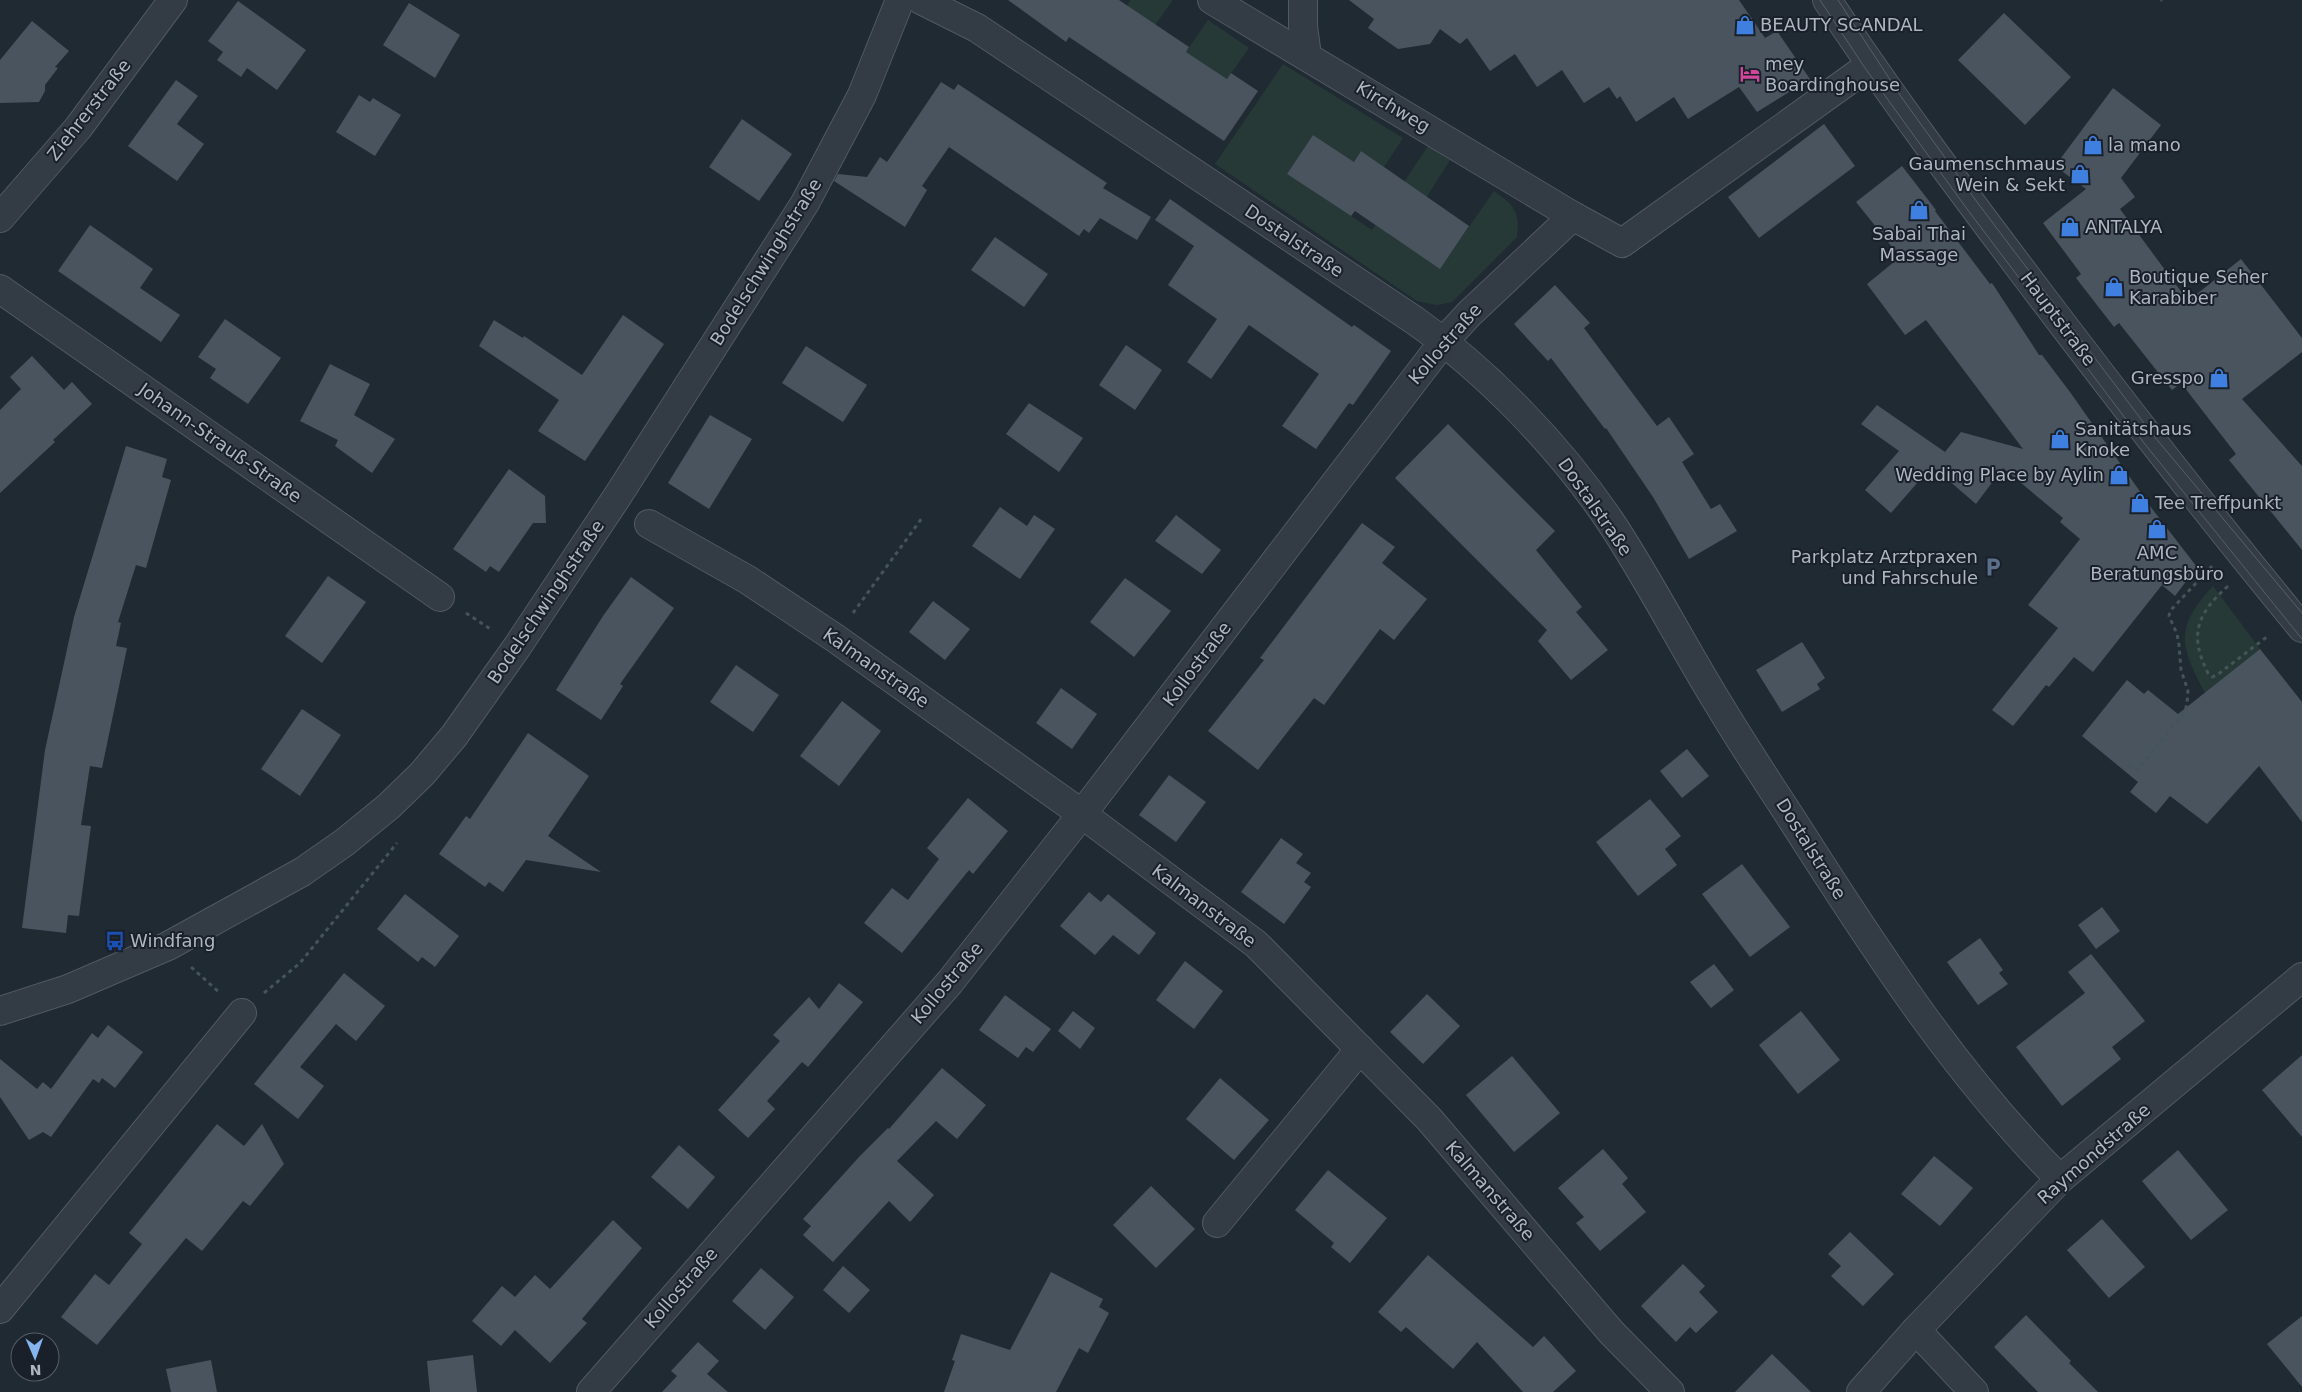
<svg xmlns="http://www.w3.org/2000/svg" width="2302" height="1392" font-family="'DejaVu Sans',sans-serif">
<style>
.green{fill:#263937}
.building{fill:#49545f}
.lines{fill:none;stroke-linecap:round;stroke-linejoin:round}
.minor-casing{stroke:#515962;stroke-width:30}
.path{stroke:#435556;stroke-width:3;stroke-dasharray:4 4;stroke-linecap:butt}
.minor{stroke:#333b44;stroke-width:28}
.tram{stroke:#56606b;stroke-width:1}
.labels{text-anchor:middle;stroke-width:4;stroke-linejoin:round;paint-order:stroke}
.poi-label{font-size:18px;fill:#adb6c1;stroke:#192029;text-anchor:start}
.street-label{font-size:18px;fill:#adb6c1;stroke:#192029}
</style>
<rect width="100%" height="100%" fill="#202a33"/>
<g class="green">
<polygon points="1131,0 1173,0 1155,25 1118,18"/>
<polygon points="1208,20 1249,48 1227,79 1186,52"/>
<path d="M1283 64 1403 138 1384 167 1361 151 1354 162 1313 135 1287 174 1372 230 1428 146 1450 160 1426 198 1388 234 1440 268 1494 191C1514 205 1520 211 1517 237L1452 302 1437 305 1417 301 1215 164Z"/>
<path d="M2213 586 2260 649 2205 693C2179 645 2175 627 2213 586Z"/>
</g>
<g class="building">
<polygon points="1008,0 1119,0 1189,47 1186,52 1227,79 1231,73 1258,91 1224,141 1069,37 1066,42"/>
<polygon points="1349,0 1739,0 1765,38 1777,31 1810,79 1757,112 1739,87 1688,119 1674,97 1636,122 1620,96 1617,99 1609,87 1584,103 1562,70 1537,87 1515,54 1490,71 1467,38 1460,44 1440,29 1430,44 1398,49 1368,28 1374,19"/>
<polygon points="238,1 306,50 277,90 247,68 241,77 217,60 223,52 208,41"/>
<polygon points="409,3 460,35 435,78 383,45"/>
<polygon points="2004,13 2071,77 2025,125 1958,60"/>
<polygon points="32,21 69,51 55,67 58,68 45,85 45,91 39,102 0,103 0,60"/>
<polygon points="176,80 198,96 177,124 204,144 177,181 128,146"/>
<polygon points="941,82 954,90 958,84 1107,183 1103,188 1151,217 1137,240 1100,218 1089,233 1084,229 1079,236 949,147 922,186 927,190 905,227 834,181 838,174 867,177 880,157 887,162"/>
<polygon points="2113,88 2161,125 2121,178 2135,197 2120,209 2188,301 2241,259 2302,338 2302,352 2242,399 2302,466 2302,550 2229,460 2236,454 2181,383 2172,390 2119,323 2114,327 2076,278 2081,274 2043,223 2086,189 2055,166"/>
<polygon points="359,95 370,102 373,98 401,115 375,156 336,132"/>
<polygon points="742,119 792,154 759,201 709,167"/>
<polygon points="1824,124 1855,166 1759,238 1728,197"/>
<polygon points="1313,135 1354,162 1361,151 1469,226 1440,269 1355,211 1351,216 1287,174"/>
<polygon points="1902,166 1936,210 1935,211 1990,284 1992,283 2039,355 2042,355 2070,392 2153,510 2197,567 2175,596 2162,585 2093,672 2074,657 2049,687 2046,685 2013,726 1992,710 2058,628 2028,605 2080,539 2060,522 2063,518 2003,468 1976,504 1932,466 1891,513 1865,490 1899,451 1861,424 1877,405 1945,452 1961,432 2023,449 1926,320 1905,335 1867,284 1900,257 1856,202"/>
<polygon points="1170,199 1352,327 1354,325 1391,351 1353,405 1349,403 1316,449 1282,426 1319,374 1249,325 1211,379 1187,362 1217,319 1168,285 1194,246 1155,220"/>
<polygon points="90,225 153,269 140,288 180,315 161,342 58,271"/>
<polygon points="995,237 1048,274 1024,307 971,270"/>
<polygon points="1555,285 1590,323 1584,328 1657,426 1669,417 1694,454 1682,462 1711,509 1720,504 1737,531 1689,559 1653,497 1606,428 1605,429 1551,358 1548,361 1514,324"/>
<polygon points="623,315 664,344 585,461 538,431 559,400 479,346 494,320 523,338 524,336 582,375"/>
<polygon points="225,319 281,358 248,404 210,378 216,369 198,357"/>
<polygon points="1126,345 1162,370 1135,410 1099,385"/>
<polygon points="806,346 867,385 843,422 782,383"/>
<polygon points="32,356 64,390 72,382 92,404 53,440 55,442 0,493 0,410 21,389 10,377"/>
<polygon points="330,364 370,384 354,415 395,439 372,473 335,446 338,440 300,421"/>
<polygon points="1029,403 1083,438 1059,472 1006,434"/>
<polygon points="710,415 752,439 709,509 668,483"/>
<polygon points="1448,424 1555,531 1536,550 1582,607 1576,612 1608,650 1571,680 1538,641 1547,630 1395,478"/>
<polygon points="126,446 167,459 162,477 171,480 146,568 136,565 118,622 121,623 116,646 127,648 102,768 90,766 81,825 91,826 79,916 68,915 66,933 22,928 45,750 59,686 74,617"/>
<polygon points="509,469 545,496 546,523 533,523 499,572 490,566 486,572 453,549"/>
<polygon points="1000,507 1027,526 1034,515 1055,529 1020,579 972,546"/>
<polygon points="1176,515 1221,550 1202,574 1155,541"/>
<polygon points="1362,523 1395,547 1382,563 1427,599 1394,640 1380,629 1324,705 1314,698 1258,770 1208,731 1264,660 1260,658"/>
<polygon points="328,576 366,602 322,663 285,636"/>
<polygon points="631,577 674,608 620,684 623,686 601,720 556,690 603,616"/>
<polygon points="1125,578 1171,611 1134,657 1090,622"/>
<polygon points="933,601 970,629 945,660 909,632"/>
<polygon points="1802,642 1825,678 1817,684 1820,689 1782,712 1756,670"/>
<polygon points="2260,649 2302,702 2302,822 2259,766 2207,824 2170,796 2156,813 2130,792 2138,782 2082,736 2127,680 2144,694 2148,690 2178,714"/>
<polygon points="736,665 779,695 753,732 710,702"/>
<polygon points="1061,688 1097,714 1072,749 1036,723"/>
<polygon points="842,701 881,731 839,786 800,756"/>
<polygon points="302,709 341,735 300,796 261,769"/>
<polygon points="528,733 589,776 548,836 601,872 526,860 503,892 489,882 485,887 439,854 466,816 470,819"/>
<polygon points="1687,749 1709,776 1682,798 1660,771"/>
<polygon points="1169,775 1206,802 1176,842 1139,815"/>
<polygon points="968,798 1008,831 973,874 969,870 902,953 864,923 892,888 908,900 939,859 927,848"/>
<polygon points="1650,799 1681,836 1665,849 1677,865 1638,896 1596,842"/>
<polygon points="1281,838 1303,854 1296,863 1311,873 1304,882 1311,887 1284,924 1241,892"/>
<polygon points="1742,864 1790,927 1750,957 1702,894"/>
<polygon points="1089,892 1101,902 1108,894 1156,933 1139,955 1113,935 1095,955 1060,926"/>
<polygon points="405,894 459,936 435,967 422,957 418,962 377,929"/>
<polygon points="2102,907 2120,931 2096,949 2078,925"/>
<polygon points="1980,938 2003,970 1999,973 2008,984 1978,1005 1947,962"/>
<polygon points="2091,954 2145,1021 2112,1047 2121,1059 2062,1106 2016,1047 2085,993 2068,972"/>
<polygon points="1185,961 1223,991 1194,1029 1156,1000"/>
<polygon points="1714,964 1734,990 1711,1008 1690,982"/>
<polygon points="344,973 385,1006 356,1041 336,1024 300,1067 324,1086 298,1119 254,1084"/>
<polygon points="839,983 863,1002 808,1067 802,1062 767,1101 775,1109 748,1138 718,1110 780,1041 773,1035 809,997 819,1009"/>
<polygon points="1427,994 1460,1026 1423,1064 1390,1032"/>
<polygon points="1005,995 1051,1029 1033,1052 1026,1047 1018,1058 979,1030"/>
<polygon points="1073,1011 1095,1028 1080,1049 1058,1031"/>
<polygon points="1801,1011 1840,1060 1798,1094 1759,1045"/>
<polygon points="108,1025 143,1052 115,1088 102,1078 99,1083 93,1079 51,1137 43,1132 29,1140 0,1097 0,1059 37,1089 43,1082 51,1089 92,1033 98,1038"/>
<polygon points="2302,1055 2302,1137 2262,1090"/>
<polygon points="1512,1056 1560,1113 1514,1152 1466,1095"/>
<polygon points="942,1068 986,1105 957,1139 936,1121 897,1161 934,1195 910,1222 889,1201 833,1262 803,1235 811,1226 803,1219 859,1157 888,1128 889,1129"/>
<polygon points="1220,1078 1269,1120 1234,1160 1186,1119"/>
<polygon points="217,1124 244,1146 262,1124 284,1164 250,1206 243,1201 202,1251 186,1238 97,1345 61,1317 95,1274 109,1285 142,1244 129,1233"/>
<polygon points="679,1145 715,1177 688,1209 651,1177"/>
<polygon points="1603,1149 1628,1178 1622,1184 1646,1212 1600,1251 1576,1223 1584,1217 1558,1188"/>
<polygon points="2178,1150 2228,1210 2191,1240 2142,1181"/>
<polygon points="1934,1156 1973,1188 1940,1226 1901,1194"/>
<polygon points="1328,1170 1387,1218 1350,1263 1331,1247 1334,1243 1295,1210"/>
<polygon points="1151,1186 1195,1229 1156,1268 1113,1225"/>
<polygon points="2102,1219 2145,1267 2109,1298 2067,1250"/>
<polygon points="613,1220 642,1248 582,1319 587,1323 550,1363 515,1330 501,1346 472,1321 502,1286 515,1297 535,1275 550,1289"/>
<polygon points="1850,1232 1894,1274 1863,1306 1831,1276 1841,1266 1828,1254"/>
<polygon points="1428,1255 1533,1347 1544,1336 1576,1371 1553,1392 1523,1392 1477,1342 1453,1369 1406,1327 1401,1332 1378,1312"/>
<polygon points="1683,1264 1705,1286 1699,1292 1718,1312 1696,1333 1690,1327 1676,1342 1641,1306"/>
<polygon points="843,1266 870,1290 849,1313 823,1290"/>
<polygon points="761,1268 794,1297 765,1330 732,1301"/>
<polygon points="1051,1272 1103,1299 1099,1307 1109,1313 1088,1353 1079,1348 1056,1392 944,1392 955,1361 952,1360 961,1334 1010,1350"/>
<polygon points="2026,1315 2071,1361 2069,1363 2098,1392 2038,1392 1994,1347"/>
<polygon points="2302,1316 2302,1387 2267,1344"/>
<polygon points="698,1342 719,1361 707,1374 728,1392 662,1392 677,1376 671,1371"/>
<polygon points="1772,1354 1811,1392 1735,1392"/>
<polygon points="473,1355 477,1392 430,1392 427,1361"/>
<polygon points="211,1360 217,1392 171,1392 166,1369"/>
</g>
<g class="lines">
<defs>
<g id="minor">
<path d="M921 0 977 28 1414 320C1487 371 1560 447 1610 521 1650 581 1683 647 1721 708 1749 755 1780 800 1809 846 1884 963 1961 1080 2060 1179"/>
<polyline points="1212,0 1573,216 1622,243 1870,65"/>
<polyline points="1303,0 1303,26 1307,56"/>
<path d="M1827 0C1890 95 1958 186 2026 276 2116 395 2207 513 2302 628"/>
<polyline points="0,218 78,128 173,0"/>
<polyline points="0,289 440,597"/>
<polyline points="649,524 748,580 835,638 1082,814 1256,944 1429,1119 1611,1332 1670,1392"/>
<polyline points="0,1011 68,989 168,946 302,872 345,842 389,806 422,774 454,736 517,647 617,497 805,203 862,95 900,0"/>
<polyline points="1217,1223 1360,1049"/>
<polyline points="0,1309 242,1013"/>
<polyline points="1916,1330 1974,1392"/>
<polyline points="591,1392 950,982 1082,814 1444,341 1469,314 1573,216"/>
<polyline points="1861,1392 1916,1330 2060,1179 2302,977"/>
</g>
</defs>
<use href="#minor" class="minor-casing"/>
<g class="path">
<polyline points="2161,0 2162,1"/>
<path d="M2228 586C2198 613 2188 634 2208 673L2212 677 2217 675 2268 636"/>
<polyline points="466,613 492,630"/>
<polyline points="853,613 922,518"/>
<polyline points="2129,764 2137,770 2185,712 2187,703 2188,691 2181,670 2179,645 2177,634 2169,616 2170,611 2212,566"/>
<polyline points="191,967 220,993"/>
<polyline points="264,993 300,963 397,843"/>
</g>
<use href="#minor" class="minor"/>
<g class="tram">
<polyline points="1820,0 1865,68 1967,209 2144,443 2302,639"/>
<polyline points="1838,0 1902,98 1977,202 2153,435 2302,613"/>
</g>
</g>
<defs>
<symbol id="shop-bare" viewBox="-9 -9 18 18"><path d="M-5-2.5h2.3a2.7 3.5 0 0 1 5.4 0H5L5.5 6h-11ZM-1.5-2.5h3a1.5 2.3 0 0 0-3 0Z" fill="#3f7fe0" stroke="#192029" stroke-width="2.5" paint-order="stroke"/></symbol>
<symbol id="hotel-bare" viewBox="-9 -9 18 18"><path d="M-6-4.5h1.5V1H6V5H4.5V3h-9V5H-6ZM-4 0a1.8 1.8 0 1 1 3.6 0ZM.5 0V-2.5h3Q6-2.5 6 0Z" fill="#d1479c" stroke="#192029" stroke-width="2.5" paint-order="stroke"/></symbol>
<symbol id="parking-bare" viewBox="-9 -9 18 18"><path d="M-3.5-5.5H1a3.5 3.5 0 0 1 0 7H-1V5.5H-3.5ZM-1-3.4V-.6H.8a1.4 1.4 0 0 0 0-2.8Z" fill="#5c6f8a" stroke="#192029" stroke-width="2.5" paint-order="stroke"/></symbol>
<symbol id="bus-bare" viewBox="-9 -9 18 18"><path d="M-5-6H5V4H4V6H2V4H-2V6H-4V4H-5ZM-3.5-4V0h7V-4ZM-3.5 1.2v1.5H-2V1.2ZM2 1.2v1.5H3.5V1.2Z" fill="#1a4fb4" stroke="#192029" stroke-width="2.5" paint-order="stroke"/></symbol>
</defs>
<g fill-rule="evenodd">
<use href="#shop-bare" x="1731" y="11" width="28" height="28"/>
<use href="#hotel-bare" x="1736" y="60" width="28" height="28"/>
<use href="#shop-bare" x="2079" y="131" width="28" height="28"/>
<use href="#shop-bare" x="2066" y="160" width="28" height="28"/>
<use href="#shop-bare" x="1905" y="196" width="28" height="28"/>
<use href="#shop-bare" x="2056" y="213" width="28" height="28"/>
<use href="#shop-bare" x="2100" y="273" width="28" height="28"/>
<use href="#shop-bare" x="2205" y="364" width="28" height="28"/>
<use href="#shop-bare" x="2046" y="425" width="28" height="28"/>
<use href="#shop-bare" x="2105" y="461" width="28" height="28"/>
<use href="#shop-bare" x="2126" y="489" width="28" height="28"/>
<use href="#shop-bare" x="2143" y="515" width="28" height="28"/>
<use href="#parking-bare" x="1979" y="553" width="28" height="28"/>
<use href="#bus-bare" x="101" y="927" width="28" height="28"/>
</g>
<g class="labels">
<g class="poi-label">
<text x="1760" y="31">BEAUTY SCANDAL</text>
<text x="1765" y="70">mey<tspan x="1765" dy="21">Boardinghouse</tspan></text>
<text x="2108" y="151">la mano</text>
<text x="2065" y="170" text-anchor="end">Gaumenschmaus<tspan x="2065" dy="21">Wein &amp; Sekt</tspan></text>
<text x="2085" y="233">ANTALYA</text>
<text x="1919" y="240" text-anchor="middle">Sabai Thai<tspan x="1919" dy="21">Massage</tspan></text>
<text x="2129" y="283">Boutique Seher<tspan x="2129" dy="21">Karabiber</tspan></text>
<text x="2204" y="384" text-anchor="end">Gresspo</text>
<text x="2075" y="435">Sanitätshaus<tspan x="2075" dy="21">Knoke</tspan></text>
<text x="2104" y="481" text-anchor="end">Wedding Place by Aylin</text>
<text x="2155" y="509">Tee Treffpunkt</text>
<text x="2157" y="559" text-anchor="middle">AMC<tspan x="2157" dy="21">Beratungsbüro</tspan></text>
<text x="1978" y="563" text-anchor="end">Parkplatz Arztpraxen<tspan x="1978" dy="21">und Fahrschule</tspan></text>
<text x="130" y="947">Windfang</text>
</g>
<g class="street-label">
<text transform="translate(1393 107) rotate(31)" y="6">Kirchweg</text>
<text transform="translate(89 110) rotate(-52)" y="6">Ziehrerstraße</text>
<text transform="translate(1294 241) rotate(34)" y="6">Dostalstraße</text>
<text transform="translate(766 262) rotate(-58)" y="6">Bodelschwinghstraße</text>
<text transform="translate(2058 319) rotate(53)" y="6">Hauptstraße</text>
<text transform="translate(1445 344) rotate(-49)" y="6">Kollostraße</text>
<text transform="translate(220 443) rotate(35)" y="6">Johann-Strauß-Straße</text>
<text transform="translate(1595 507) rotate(55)" y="6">Dostalstraße</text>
<text transform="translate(546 602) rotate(-56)" y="6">Bodelschwinghstraße</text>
<text transform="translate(1197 664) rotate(-53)" y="6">Kollostraße</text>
<text transform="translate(876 668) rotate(35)" y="6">Kalmanstraße</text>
<text transform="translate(1811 849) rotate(58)" y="6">Dostalstraße</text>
<text transform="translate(1204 906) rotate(37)" y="6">Kalmanstraße</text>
<text transform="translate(947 983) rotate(-50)" y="6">Kollostraße</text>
<text transform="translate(2094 1154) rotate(-41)" y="6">Raymondstraße</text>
<text transform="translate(1490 1191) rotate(49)" y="6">Kalmanstraße</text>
<text transform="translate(681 1288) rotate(-49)" y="6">Kollostraße</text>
</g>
</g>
<g transform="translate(35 1357) rotate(178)"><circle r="24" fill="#192029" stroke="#545c66"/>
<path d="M0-4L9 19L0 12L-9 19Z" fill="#85b4ee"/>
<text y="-8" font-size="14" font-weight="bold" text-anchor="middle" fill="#adb6c1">N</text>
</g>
</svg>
